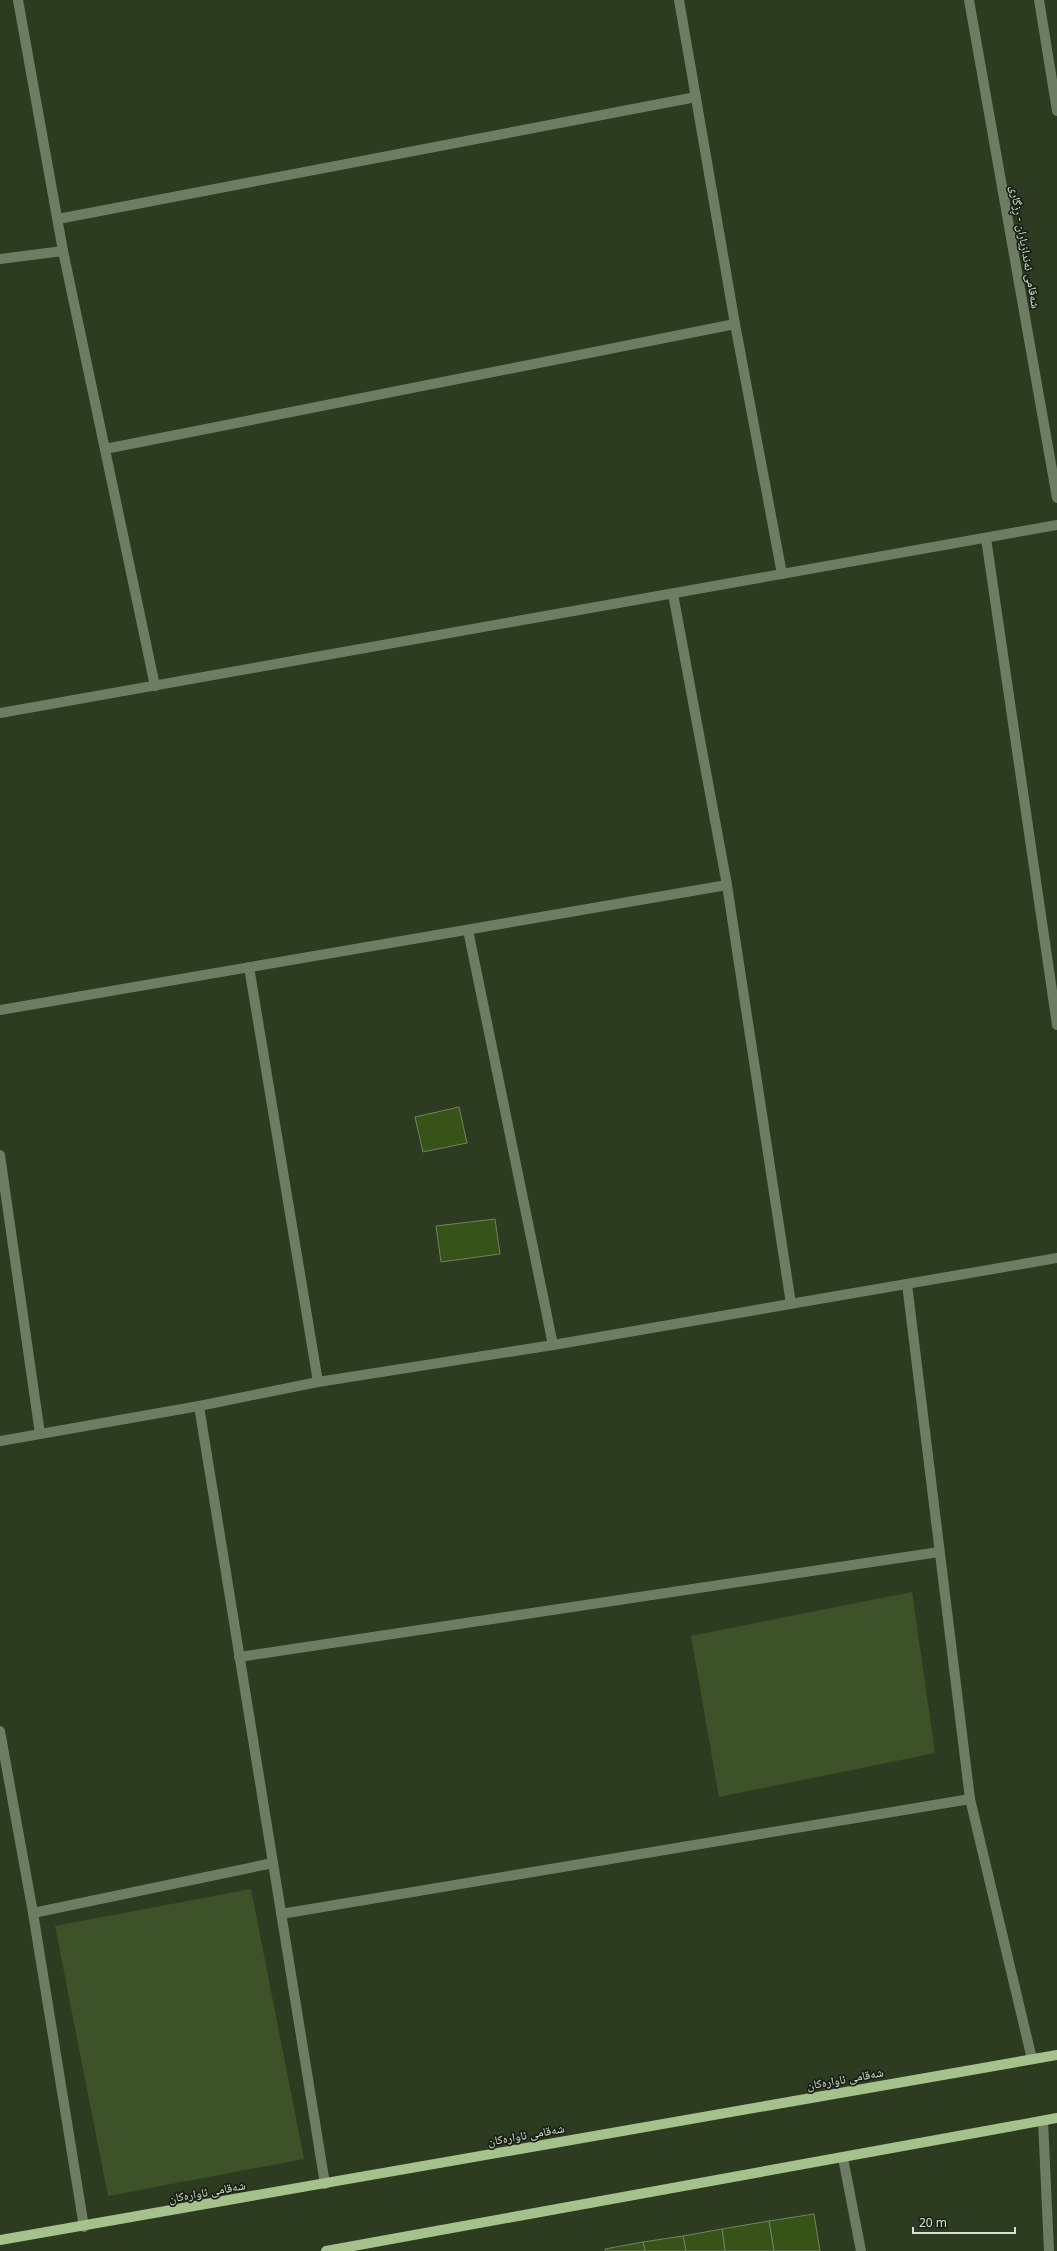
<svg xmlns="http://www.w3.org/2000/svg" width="1057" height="2251" font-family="'Noto Sans','Noto Naskh Arabic',sans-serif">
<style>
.green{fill:#3e522a}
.building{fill:#375317;stroke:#728265}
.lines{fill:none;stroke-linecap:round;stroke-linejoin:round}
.minor{stroke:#6e7c63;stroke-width:10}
.major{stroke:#a5c28d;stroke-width:10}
.labels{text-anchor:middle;stroke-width:3.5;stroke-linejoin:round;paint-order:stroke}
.street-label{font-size:12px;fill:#d7e0d0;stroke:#192014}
</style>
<rect width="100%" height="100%" fill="#2d3b21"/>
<g class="green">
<polygon points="912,1592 935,1753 719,1797 691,1636"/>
<polygon points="251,1889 304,2159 108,2196 55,1926"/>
</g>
<g class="building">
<polygon points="459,1107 467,1143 423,1152 415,1117"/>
<polygon points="495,1219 500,1254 441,1262 436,1226"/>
<polygon points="814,2214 820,2251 774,2251 769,2221"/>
<polygon points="769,2221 774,2251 725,2251 722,2229"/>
<polygon points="722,2229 725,2251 686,2251 683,2236"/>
<polygon points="683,2236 686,2251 645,2251 643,2242"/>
<polygon points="643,2242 645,2251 605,2251 605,2249"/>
</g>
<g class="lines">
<g class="minor">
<polyline points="18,0 63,251 155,686"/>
<polyline points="679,0 735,324 782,574"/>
<polyline points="969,0 1057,498"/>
<polyline points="1039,0 1057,111"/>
<polyline points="58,219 696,97"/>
<polyline points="0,259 63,251"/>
<polyline points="105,449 735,324"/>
<polyline points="986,538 1057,1025"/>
<polyline points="673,594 727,885 791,1304"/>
<polyline points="0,713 1057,525"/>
<polyline points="468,930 553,1345"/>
<polyline points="249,967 318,1382"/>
<polyline points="0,1010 727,885"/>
<polyline points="0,1155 40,1434"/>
<polyline points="907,1284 970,1799 1032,2059"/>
<polyline points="199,1406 325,2184"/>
<polyline points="0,1441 199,1406 318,1382 553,1345 1057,1258"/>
<polyline points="239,1657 939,1552"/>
<polyline points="0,1731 33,1913 84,2227"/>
<polyline points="33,1913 273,1863"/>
<polyline points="281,1914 970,1799"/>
<polyline points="1043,2121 1049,2251"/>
<polyline points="843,2158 861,2251"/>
</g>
<g class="major">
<polyline points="0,2240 1057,2055"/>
<polyline points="326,2251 1057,2118"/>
</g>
</g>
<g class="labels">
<g class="street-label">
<text transform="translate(1025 247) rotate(80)" y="4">شەقامی ئەندازیاران - ڕزگاری</text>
<text transform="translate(845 2079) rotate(-10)" y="4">شەقامی ئاوارەکان</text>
<text transform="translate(526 2135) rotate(-10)" y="4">شەقامی ئاوارەکان</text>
<text transform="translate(207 2192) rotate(-10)" y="4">شەقامی ئاوارەکان</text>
</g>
</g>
<path d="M913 2227v6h102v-6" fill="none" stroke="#d7e0d0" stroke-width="2"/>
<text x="919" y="2227" font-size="12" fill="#d7e0d0" stroke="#192014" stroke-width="3" paint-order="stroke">20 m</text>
</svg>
